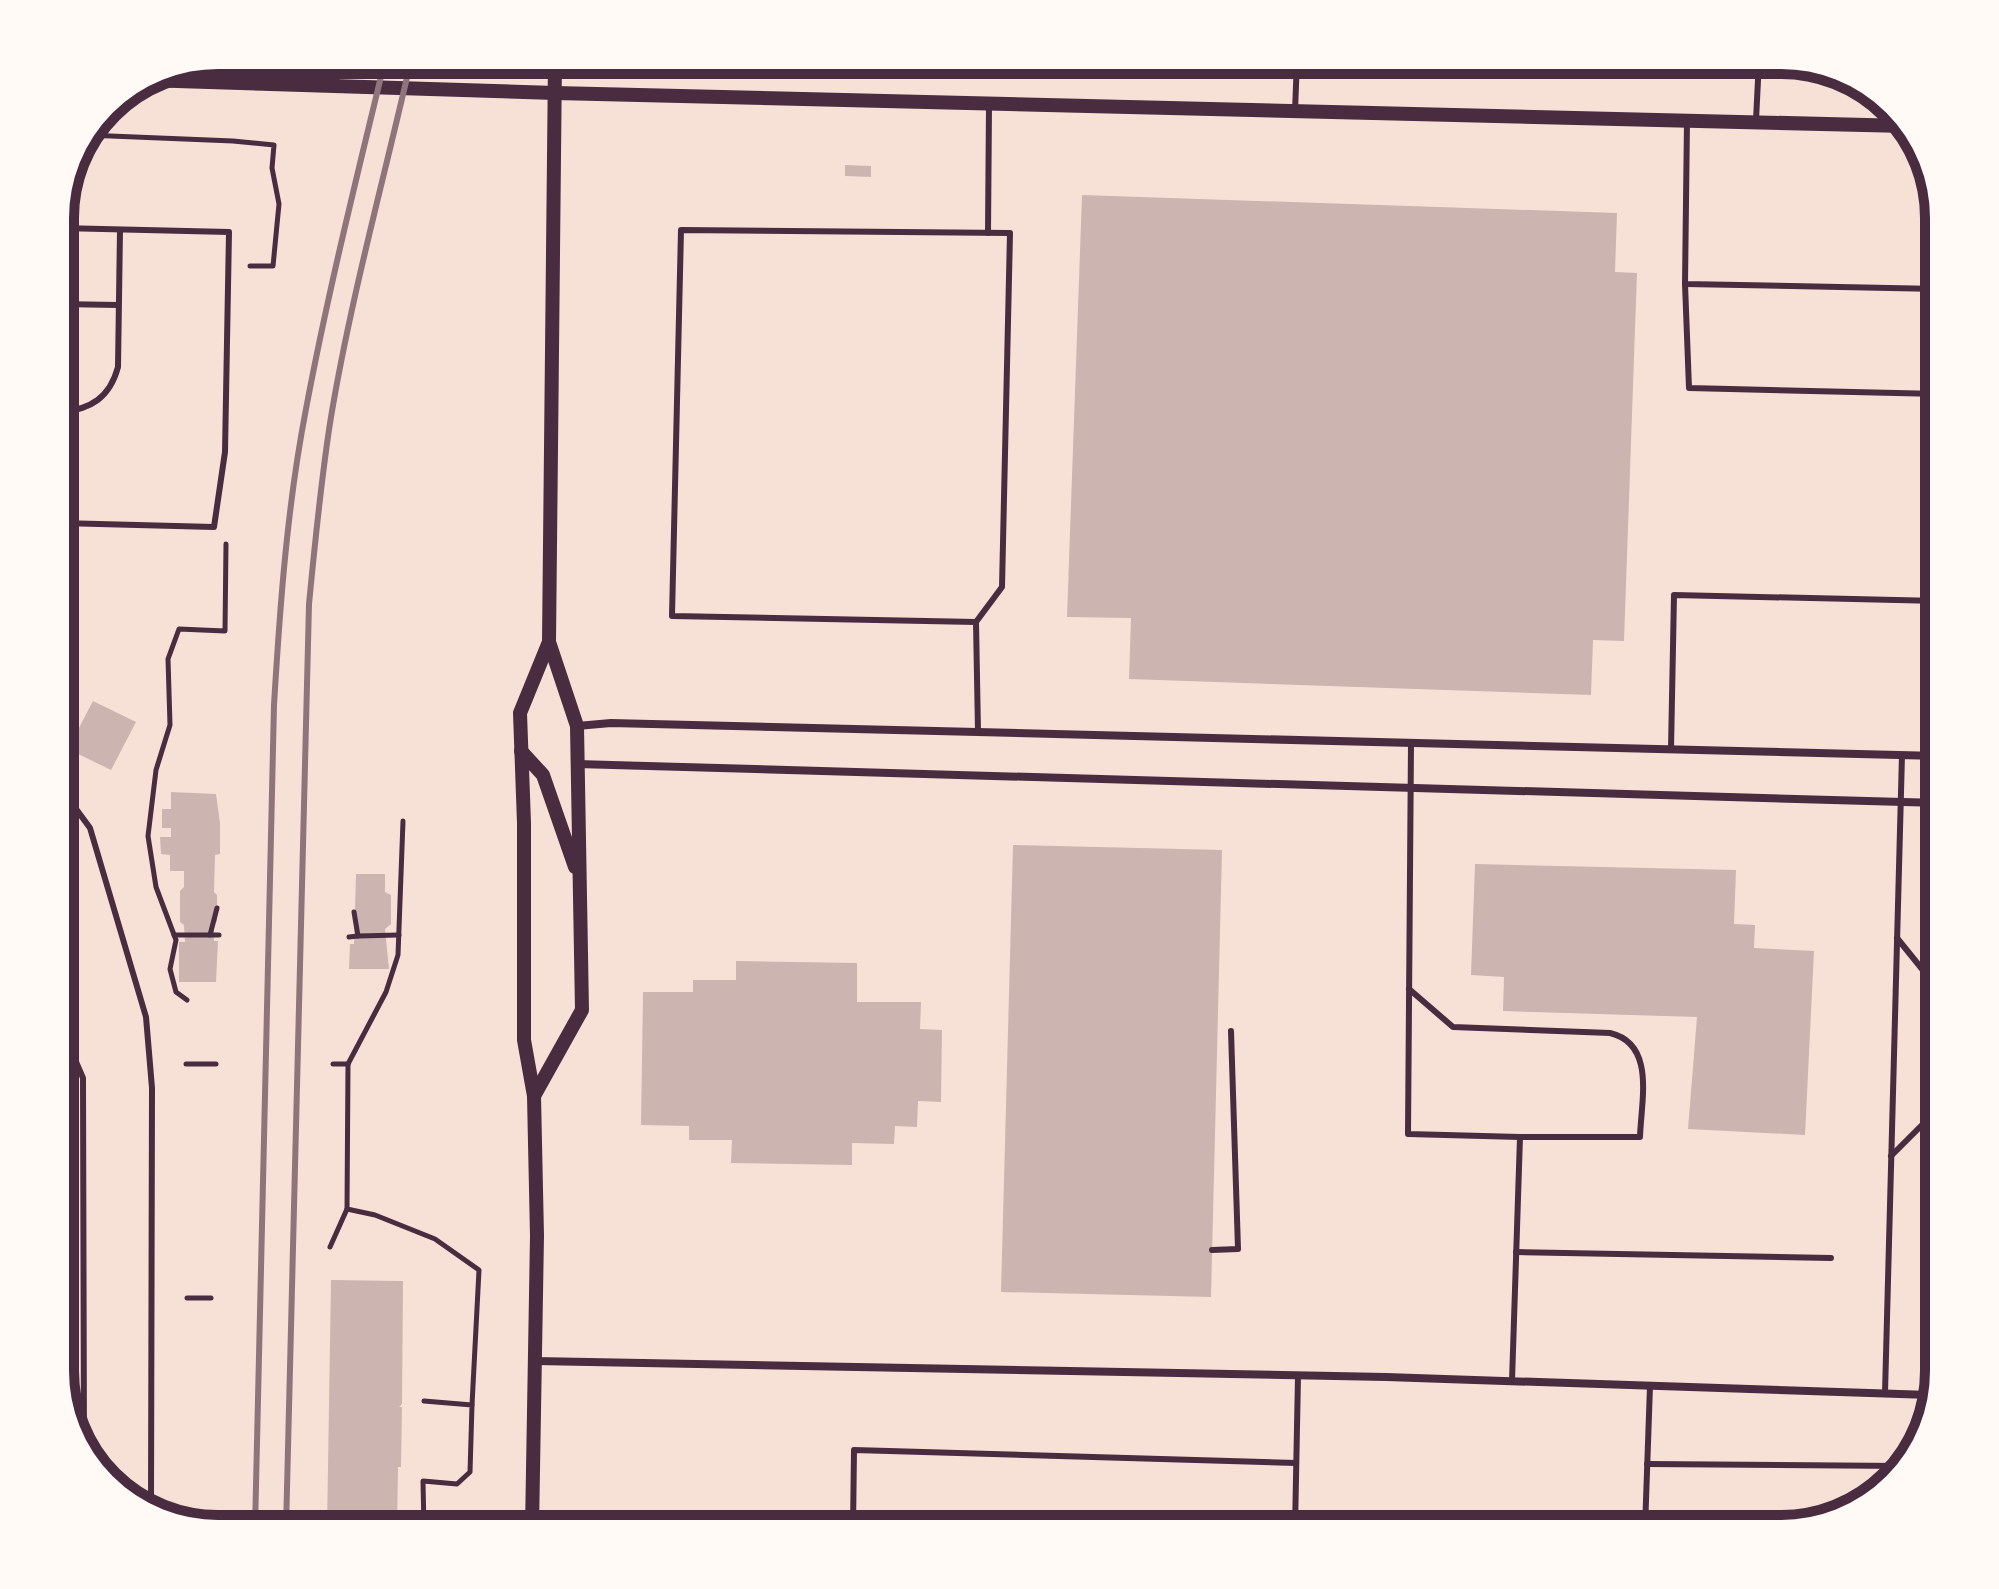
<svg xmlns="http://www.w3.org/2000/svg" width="1999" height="1589" font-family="'Noto Serif',serif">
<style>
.building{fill:#ccb4b1}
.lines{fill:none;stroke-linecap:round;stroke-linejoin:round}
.path{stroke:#4a2c40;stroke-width:5}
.service{stroke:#4a2c40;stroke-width:6}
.minor{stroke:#4a2c40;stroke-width:8}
.tertiary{stroke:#4a2c40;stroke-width:14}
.rail{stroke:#8f747c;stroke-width:6}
.rim{fill:none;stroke:#4a2c40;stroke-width:10}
</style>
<rect width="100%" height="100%" fill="#f7e1d7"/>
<g class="building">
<polygon points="845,165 871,166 871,177 845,176"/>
<polygon points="1082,195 1617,213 1615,272 1637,273 1624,641 1593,640 1591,695 1129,679 1131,618 1067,617"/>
<polygon points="93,701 136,722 111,770 68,749"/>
<polygon points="171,792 216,794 220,823 220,854 215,855 214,892 217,895 217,921 214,925 214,941 218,941 216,982 179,982 179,942 185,942 184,925 180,922 180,891 184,887 184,871 170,871 170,855 161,854 160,837 171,837 171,828 162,828 162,809 171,809"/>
<polygon points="1013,845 1222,850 1211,1297 1001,1292"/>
<polygon points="1475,864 1736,870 1734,924 1755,925 1754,948 1814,951 1805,1135 1688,1129 1697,1017 1503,1011 1504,977 1471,975"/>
<polygon points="356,874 385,874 385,892 391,895 391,924 385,929 389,969 349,969 350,944 354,944"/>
<polygon points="736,961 857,963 857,1002 921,1002 920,1029 942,1030 941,1102 918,1101 917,1127 895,1126 894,1144 852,1143 852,1165 731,1163 732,1140 689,1140 689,1126 641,1125 643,992 693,992 693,980 736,980"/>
<polygon points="331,1280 403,1281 402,1404 399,1407 402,1407 401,1467 398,1467 397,1529 327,1529"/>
<polygon points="1358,1518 1524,1527 1524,1529 1358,1529"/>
</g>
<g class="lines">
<g class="path">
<polyline points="86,135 233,141 274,145 272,168 279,204 273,266 250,266"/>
<polyline points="403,821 398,955 386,992 348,1064 347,1209 375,1215 435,1239 479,1270 472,1405"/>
<polyline points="354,912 358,936 399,935"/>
<polyline points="174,935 210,935 217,908"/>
<polyline points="210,935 219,935"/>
<polyline points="349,937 358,936"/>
<polyline points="187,1000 176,992 170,969 176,940 156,887 148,836 156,770 170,725 168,659 179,629 225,631 226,544"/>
<polyline points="186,1064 216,1064"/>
<polyline points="333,1064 348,1064"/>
<polyline points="330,1247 347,1209"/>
<polyline points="187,1298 211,1298"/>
<polyline points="424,1529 423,1481 457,1484 470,1472 472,1405 424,1401"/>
</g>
<g class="service">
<polyline points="336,85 337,60"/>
<polyline points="1295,111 1297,60"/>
<polyline points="1756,120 1759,60"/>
<polyline points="1687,121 1685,284 1939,289"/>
<polyline points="988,233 989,105"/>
<polyline points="1685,284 1689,388 1939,394"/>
<polyline points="60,304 118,305"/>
<path d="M60 412C91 410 110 397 118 367L120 230"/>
<polyline points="60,523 214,527 225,452 229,232 60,228"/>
<polyline points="976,622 672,616 681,230 1010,233 1002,587 976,622 978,732"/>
<polyline points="1411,743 1408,1134 1520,1137 1512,1381"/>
<polyline points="1671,749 1674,595 1939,601"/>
<polyline points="60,787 90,828 146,1017 152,1088 151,1504"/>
<polyline points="1897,938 1939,990"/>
<path d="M1409 989 1453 1027 1610 1033C1656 1044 1641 1101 1640 1137H1520"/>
<polyline points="60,1025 83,1078 84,1450"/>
<polyline points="1891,1156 1939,1108"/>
<polyline points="1212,1250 1238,1249 1231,1031"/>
<polyline points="1516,1252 1831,1258"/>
<polyline points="1885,1393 1902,755"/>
<polyline points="1647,1464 1903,1466"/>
<polyline points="853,1529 854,1450 1296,1463"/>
<polyline points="1295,1529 1298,1376"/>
<polyline points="1645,1529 1650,1386"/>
</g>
<g class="minor">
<polyline points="577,726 611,723 1939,756"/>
<polyline points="577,764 1939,803"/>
<polyline points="535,1361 1386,1377 1930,1395"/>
</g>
<g class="tertiary">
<polyline points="145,80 555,93 1906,126"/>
<polyline points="521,751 543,775 575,867"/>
<polyline points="534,1096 582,1010 577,726 549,642 555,60"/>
<polyline points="532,1529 537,1236 534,1096 524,1040 524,823 520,713 549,642"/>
</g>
<g class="rail">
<path d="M255 1529 274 705C280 606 287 507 306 409 328 292 357 176 385 60"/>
<path d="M286 1529 309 604C315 542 321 479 331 417 351 297 384 179 411 60"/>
</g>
</g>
<path d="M0 0H1999V1589H0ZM218 74H1781A144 144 0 0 1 1925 218V1371A144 144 0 0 1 1781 1515H218A144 144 0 0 1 74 1371V218A144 144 0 0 1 218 74Z" fill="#fffaf5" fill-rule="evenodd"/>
<path class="rim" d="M218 74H1781A144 144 0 0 1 1925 218V1371A144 144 0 0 1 1781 1515H218A144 144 0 0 1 74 1371V218A144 144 0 0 1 218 74Z"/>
</svg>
